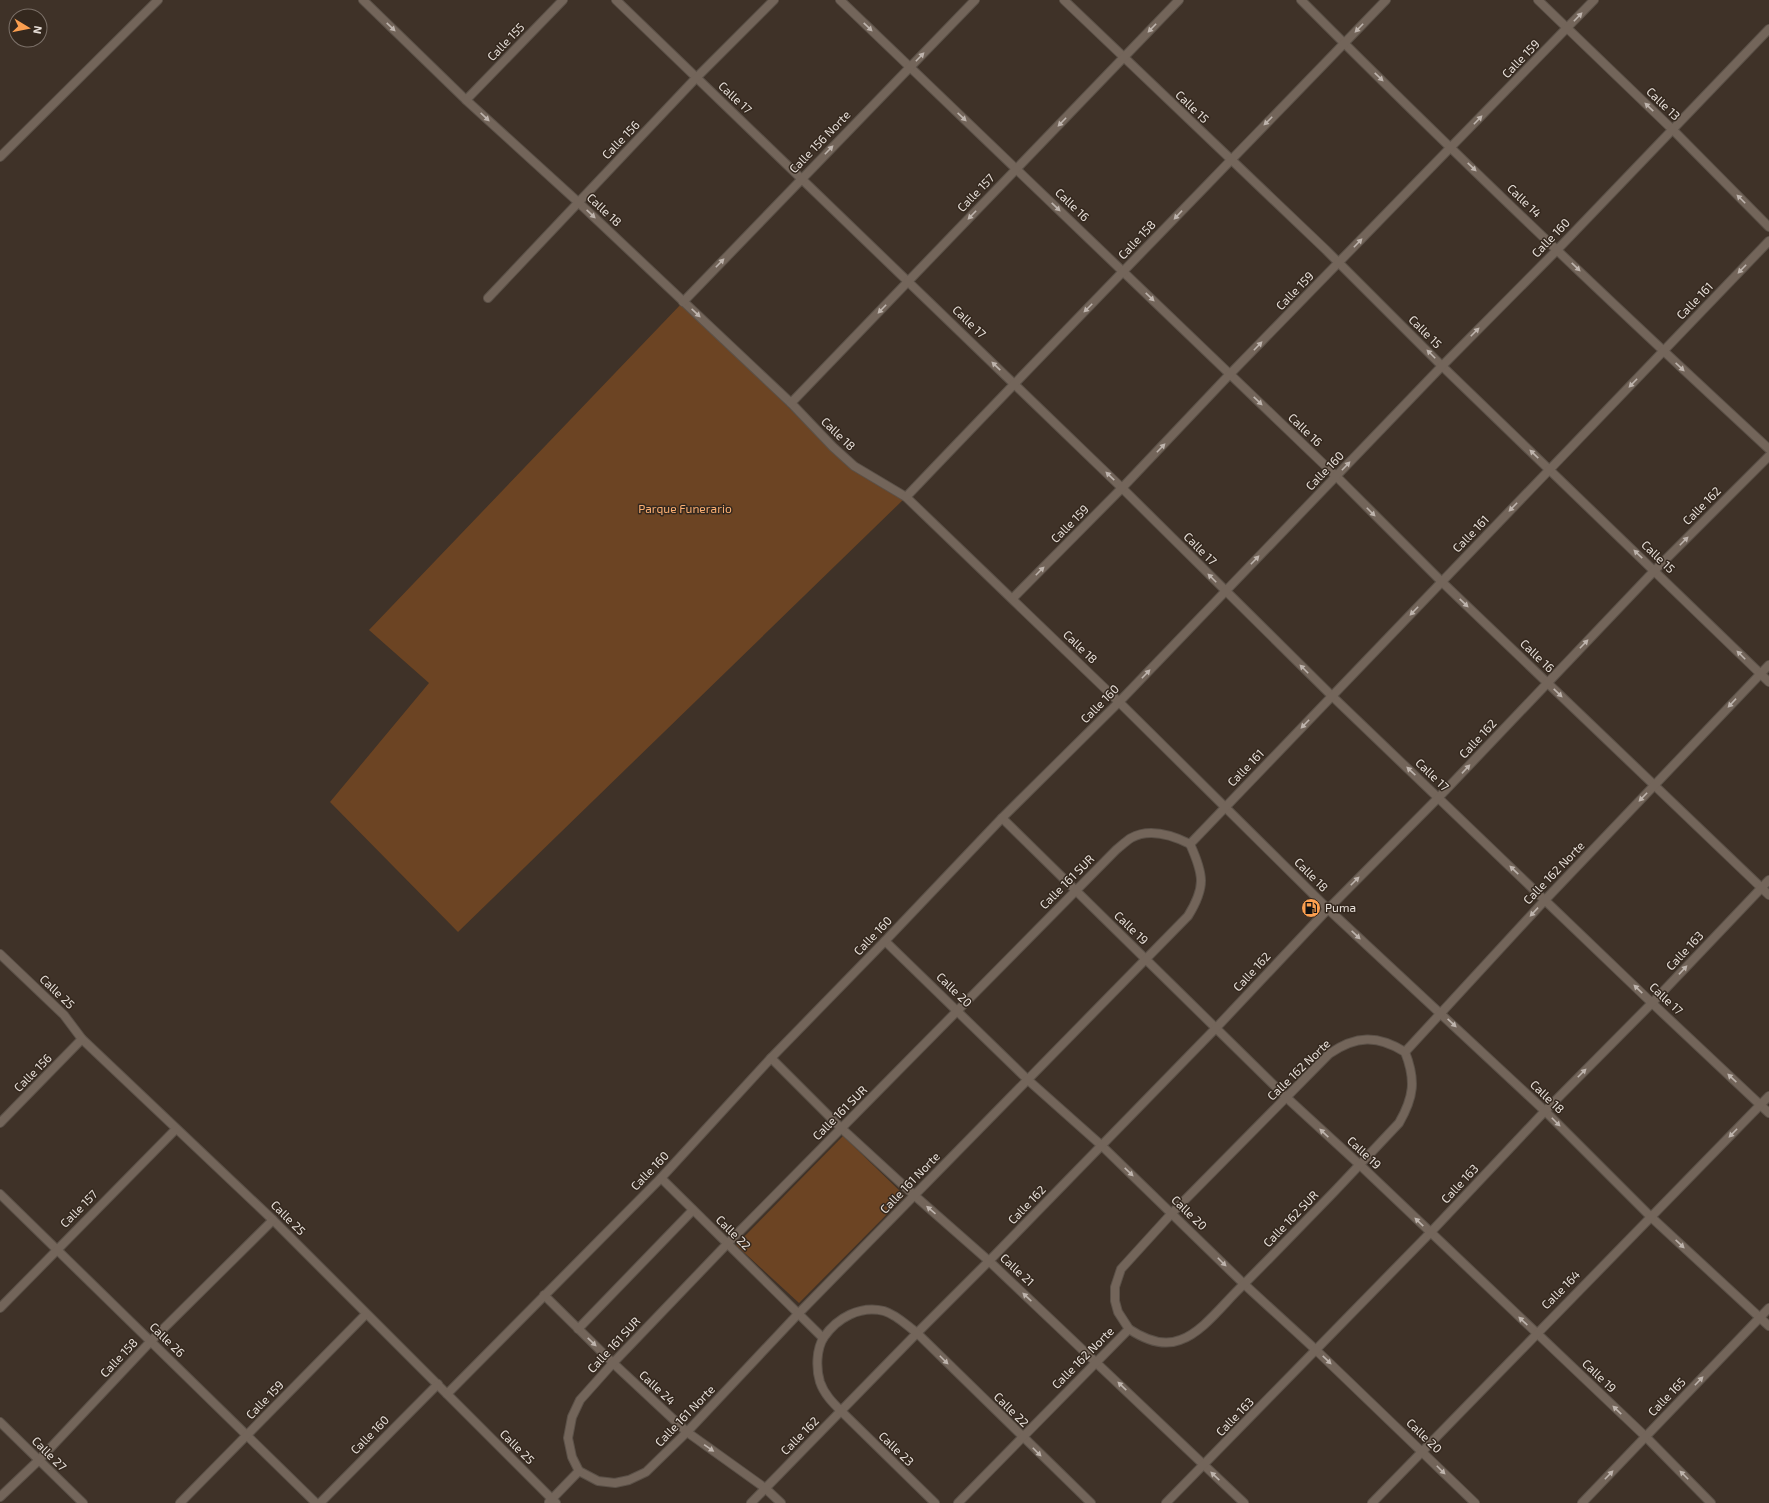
<svg xmlns="http://www.w3.org/2000/svg" width="1769" height="1503" font-family="'Exo 2',sans-serif">
<style>
.green{fill:#6c4423}
.lines{fill:none;stroke-linecap:round;stroke-linejoin:round}
.minor-casing{stroke:#5b5148;stroke-width:10}
.minor{stroke:#73655a;stroke-width:8}
.oneway{fill:#beb4ad}
.labels{text-anchor:middle;stroke-width:3;stroke-linejoin:round;paint-order:stroke}
.street-label{font-size:12px;fill:#e7dfd9;stroke:#34281e}
.park-label{font-size:12px;fill:#fbaf72;stroke:#34281e}
.poi-label{font-size:12px;fill:#e7dfd9;stroke:#34281e;text-anchor:start}
</style>
<rect width="100%" height="100%" fill="#3f3228"/>
<g class="green">
<polygon points="683,302 847,466 906,497 458,932 330,802 429,683 369,630"/>
<polygon points="843,1136 905,1196 799,1303 736,1245"/>
</g>
<g class="lines">
<defs>
<g id="minor">
<polyline points="363,0 466,100 578,202 791,403 833,447 854,466 906,497 1119,702 1328,909 1545,1111 1651,1217 1769,1326"/>
<polyline points="616,0 1122,488 1332,696 1652,1003 1769,1113"/>
<polyline points="840,0 1336,476 1442,582 1769,895"/>
<polyline points="1064,0 1326,250 1442,366 1769,682"/>
<path d="M1301 0C1453 153 1610 302 1769 449"/>
<polyline points="1538,0 1673,130 1769,227"/>
<polyline points="466,100 563,0"/>
<polyline points="0,157 158,0"/>
<polyline points="488,298 696,78 774,0"/>
<polyline points="683,302 975,0"/>
<polyline points="791,403 1179,0"/>
<path d="M906 497C1065 330 1226 166 1386 0"/>
<polyline points="1013,598 1122,488 1230,374 1594,0"/>
<polyline points="1002,818 1287,1098 1360,1165 1646,1437 1711,1503"/>
<polyline points="1190,844 1769,241"/>
<polyline points="885,941 1028,1080 1101,1145 1244,1284 1316,1350 1475,1503"/>
<polyline points="0,954 64,1015 82,1039 273,1220 556,1503"/>
<polyline points="771,1058 841,1128 914,1195 989,1261 1244,1503"/>
<polyline points="0,1123 82,1039"/>
<polyline points="661,1178 823,1338"/>
<polyline points="0,1194 316,1503"/>
<polyline points="544,1295 613,1363 687,1432 765,1488 781,1503"/>
<polyline points="0,1308 176,1129"/>
<polyline points="578,1329 693,1210"/>
<path d="M1129 1329C1144 1339 1162 1347 1180 1340 1201 1333 1221 1307 1237 1291 1292 1236 1346 1180 1399 1123 1414 1097 1416 1080 1405 1052"/>
<polyline points="447,1394 661,1178 771,1058 885,941 1002,818 1119,702 1442,366 1557,250 1769,29"/>
<polyline points="0,1422 83,1503"/>
<path d="M579 1471 598 1481 615 1483 629 1480 646 1472 687 1432 798 1314 1188 916C1206 887 1204 875 1190 844"/>
<path d="M579 1471 572 1457 568 1438 572 1417 580 1400 613 1363 727 1244 1116 850C1121 846 1126 841 1131 838 1149 828 1172 835 1190 844"/>
<polyline points="0,1497 39,1460 151,1341 273,1220"/>
<polyline points="549,1502 579,1471"/>
<polyline points="180,1503 366,1314"/>
<polyline points="320,1503 438,1384"/>
<polyline points="751,1503 917,1333 989,1261 1216,1028 1328,909 1439,797 1655,570 1769,456"/>
<path d="M935 1503 841 1411C833 1403 824 1394 820 1382 816 1369 816 1349 824 1337 837 1318 860 1305 884 1311 897 1315 906 1325 917 1333L1091 1503"/>
<path d="M958 1503 1129 1329 1118 1312 1115 1301V1287L1121 1269 1172 1213 1329 1054C1356 1035 1378 1035 1405 1052L1545 900 1769 665"/>
<polyline points="1166,1503 1430,1233 1545,1111 1652,1003 1769,880"/>
<polyline points="1372,1503 1769,1096"/>
<polyline points="1582,1503 1769,1308"/>
</g>
</defs>
<use href="#minor" class="minor-casing"/>
<use href="#minor" class="minor"/>
</g>
<defs><path id="oneway-solid" d="M-6-.8H1V-3.2L6.5 0L1 3.2V.8H-6Z"/></defs>
<g class="oneway">
<use href="#oneway-solid" transform="translate(1578 17) rotate(-46)"/>
<use href="#oneway-solid" transform="translate(391 27) rotate(44)"/>
<use href="#oneway-solid" transform="translate(868 27) rotate(44)"/>
<use href="#oneway-solid" transform="translate(1152 28) rotate(134)"/>
<use href="#oneway-solid" transform="translate(1359 28) rotate(134)"/>
<use href="#oneway-solid" transform="translate(920 57) rotate(-46)"/>
<use href="#oneway-solid" transform="translate(1379 77) rotate(44)"/>
<use href="#oneway-solid" transform="translate(1649 107) rotate(-136)"/>
<use href="#oneway-solid" transform="translate(485 117) rotate(43)"/>
<use href="#oneway-solid" transform="translate(962 117) rotate(43)"/>
<use href="#oneway-solid" transform="translate(1478 120) rotate(-46)"/>
<use href="#oneway-solid" transform="translate(1268 121) rotate(135)"/>
<use href="#oneway-solid" transform="translate(1062 122) rotate(134)"/>
<use href="#oneway-solid" transform="translate(829 150) rotate(-46)"/>
<use href="#oneway-solid" transform="translate(1472 167) rotate(44)"/>
<use href="#oneway-solid" transform="translate(1741 199) rotate(-135)"/>
<use href="#oneway-solid" transform="translate(1056 207) rotate(44)"/>
<use href="#oneway-solid" transform="translate(591 214) rotate(43)"/>
<use href="#oneway-solid" transform="translate(972 215) rotate(134)"/>
<use href="#oneway-solid" transform="translate(1178 215) rotate(133)"/>
<use href="#oneway-solid" transform="translate(1358 243) rotate(-46)"/>
<use href="#oneway-solid" transform="translate(720 263) rotate(-46)"/>
<use href="#oneway-solid" transform="translate(1576 267) rotate(44)"/>
<use href="#oneway-solid" transform="translate(1742 269) rotate(134)"/>
<use href="#oneway-solid" transform="translate(1150 297) rotate(44)"/>
<use href="#oneway-solid" transform="translate(1088 308) rotate(135)"/>
<use href="#oneway-solid" transform="translate(882 309) rotate(134)"/>
<use href="#oneway-solid" transform="translate(696 313) rotate(43)"/>
<use href="#oneway-solid" transform="translate(1475 332) rotate(-45)"/>
<use href="#oneway-solid" transform="translate(1258 346) rotate(-46)"/>
<use href="#oneway-solid" transform="translate(1431 354) rotate(-135)"/>
<use href="#oneway-solid" transform="translate(996 366) rotate(-136)"/>
<use href="#oneway-solid" transform="translate(1680 367) rotate(43)"/>
<use href="#oneway-solid" transform="translate(1633 383) rotate(134)"/>
<use href="#oneway-solid" transform="translate(1258 401) rotate(44)"/>
<use href="#oneway-solid" transform="translate(1161 448) rotate(-46)"/>
<use href="#oneway-solid" transform="translate(1534 454) rotate(-136)"/>
<use href="#oneway-solid" transform="translate(1346 466) rotate(-46)"/>
<use href="#oneway-solid" transform="translate(1110 476) rotate(-136)"/>
<use href="#oneway-solid" transform="translate(1513 507) rotate(134)"/>
<use href="#oneway-solid" transform="translate(1371 512) rotate(45)"/>
<use href="#oneway-solid" transform="translate(1684 541) rotate(-45)"/>
<use href="#oneway-solid" transform="translate(1638 554) rotate(-136)"/>
<use href="#oneway-solid" transform="translate(1255 560) rotate(-46)"/>
<use href="#oneway-solid" transform="translate(1040 571) rotate(-45)"/>
<use href="#oneway-solid" transform="translate(1212 578) rotate(-135)"/>
<use href="#oneway-solid" transform="translate(1464 603) rotate(44)"/>
<use href="#oneway-solid" transform="translate(1414 611) rotate(134)"/>
<use href="#oneway-solid" transform="translate(1584 644) rotate(-46)"/>
<use href="#oneway-solid" transform="translate(1741 655) rotate(-135)"/>
<use href="#oneway-solid" transform="translate(1304 669) rotate(-135)"/>
<use href="#oneway-solid" transform="translate(1146 674) rotate(-46)"/>
<use href="#oneway-solid" transform="translate(1558 693) rotate(44)"/>
<use href="#oneway-solid" transform="translate(1732 703) rotate(133)"/>
<use href="#oneway-solid" transform="translate(1305 724) rotate(134)"/>
<use href="#oneway-solid" transform="translate(1466 769) rotate(-47)"/>
<use href="#oneway-solid" transform="translate(1411 771) rotate(-137)"/>
<use href="#oneway-solid" transform="translate(1643 797) rotate(134)"/>
<use href="#oneway-solid" transform="translate(1514 870) rotate(-136)"/>
<use href="#oneway-solid" transform="translate(1355 881) rotate(-45)"/>
<use href="#oneway-solid" transform="translate(1534 912) rotate(133)"/>
<use href="#oneway-solid" transform="translate(1356 935) rotate(43)"/>
<use href="#oneway-solid" transform="translate(1683 970) rotate(-47)"/>
<use href="#oneway-solid" transform="translate(1638 989) rotate(-136)"/>
<use href="#oneway-solid" transform="translate(1452 1023) rotate(43)"/>
<use href="#oneway-solid" transform="translate(1582 1073) rotate(-45)"/>
<use href="#oneway-solid" transform="translate(1732 1078) rotate(-137)"/>
<use href="#oneway-solid" transform="translate(1556 1122) rotate(45)"/>
<use href="#oneway-solid" transform="translate(1324 1133) rotate(-137)"/>
<use href="#oneway-solid" transform="translate(1733 1133) rotate(134)"/>
<use href="#oneway-solid" transform="translate(1129 1172) rotate(44)"/>
<use href="#oneway-solid" transform="translate(931 1210) rotate(-139)"/>
<use href="#oneway-solid" transform="translate(1419 1222) rotate(-136)"/>
<use href="#oneway-solid" transform="translate(1680 1244) rotate(43)"/>
<use href="#oneway-solid" transform="translate(1222 1262) rotate(45)"/>
<use href="#oneway-solid" transform="translate(1027 1297) rotate(-137)"/>
<use href="#oneway-solid" transform="translate(1523 1321) rotate(-137)"/>
<use href="#oneway-solid" transform="translate(592 1342) rotate(44)"/>
<use href="#oneway-solid" transform="translate(944 1360) rotate(45)"/>
<use href="#oneway-solid" transform="translate(1327 1360) rotate(44)"/>
<use href="#oneway-solid" transform="translate(1699 1381) rotate(-46)"/>
<use href="#oneway-solid" transform="translate(1122 1386) rotate(-136)"/>
<use href="#oneway-solid" transform="translate(1617 1410) rotate(-136)"/>
<use href="#oneway-solid" transform="translate(709 1448) rotate(35)"/>
<use href="#oneway-solid" transform="translate(1037 1452) rotate(45)"/>
<use href="#oneway-solid" transform="translate(1441 1470) rotate(45)"/>
<use href="#oneway-solid" transform="translate(1609 1475) rotate(-46)"/>
<use href="#oneway-solid" transform="translate(1684 1475) rotate(-135)"/>
<use href="#oneway-solid" transform="translate(1215 1476) rotate(-137)"/>
</g>
<defs>
<symbol id="fuel-disc" viewBox="-11 -11 22 22"><circle r="9.5" fill="#fb9f50" stroke="#34281e"/><path d="M-5.5-6h7V0h2V4h1.3V-2.5L3-4.5l.8-.8L6-3V5H2.5V1h-1V6h-7ZM-4.2-4.7v3.2H.2V-4.7Z" fill="#111"/></symbol>
</defs>
<g fill-rule="evenodd">
<use href="#fuel-disc" x="1300" y="897" width="22" height="22"/>
</g>
<g class="labels">
<g class="street-label">
<text transform="translate(506 42) rotate(-46)" y="4">Calle 155</text>
<text transform="translate(1521 59) rotate(-46)" y="4">Calle 159</text>
<text transform="translate(735 98) rotate(43)" y="4">Calle 17</text>
<text transform="translate(1663 104) rotate(44)" y="4">Calle 13</text>
<text transform="translate(1192 107) rotate(44)" y="4">Calle 15</text>
<text transform="translate(621 140) rotate(-46)" y="4">Calle 156</text>
<text transform="translate(820 142) rotate(-46)" y="4">Calle 156 Norte</text>
<text transform="translate(976 193) rotate(-46)" y="4">Calle 157</text>
<text transform="translate(1524 201) rotate(44)" y="4">Calle 14</text>
<text transform="translate(1072 205) rotate(44)" y="4">Calle 16</text>
<text transform="translate(604 210) rotate(43)" y="4">Calle 18</text>
<text transform="translate(1551 238) rotate(-46)" y="4">Calle 160</text>
<text transform="translate(1137 240) rotate(-47)" y="4">Calle 158</text>
<text transform="translate(1295 291) rotate(-46)" y="4">Calle 159</text>
<text transform="translate(1695 301) rotate(-46)" y="4">Calle 161</text>
<text transform="translate(969 322) rotate(44)" y="4">Calle 17</text>
<text transform="translate(1425 332) rotate(45)" y="4">Calle 15</text>
<text transform="translate(1305 430) rotate(44)" y="4">Calle 16</text>
<text transform="translate(838 434) rotate(44)" y="4">Calle 18</text>
<text transform="translate(1325 471) rotate(-46)" y="4">Calle 160</text>
<text transform="translate(1702 506) rotate(-45)" y="4">Calle 162</text>
<text transform="translate(1070 524) rotate(-45)" y="4">Calle 159</text>
<text transform="translate(1471 534) rotate(-46)" y="4">Calle 161</text>
<text transform="translate(1200 549) rotate(45)" y="4">Calle 17</text>
<text transform="translate(1658 557) rotate(44)" y="4">Calle 15</text>
<text transform="translate(1080 647) rotate(44)" y="4">Calle 18</text>
<text transform="translate(1537 656) rotate(44)" y="4">Calle 16</text>
<text transform="translate(1100 704) rotate(-45)" y="4">Calle 160</text>
<text transform="translate(1478 739) rotate(-47)" y="4">Calle 162</text>
<text transform="translate(1246 768) rotate(-46)" y="4">Calle 161</text>
<text transform="translate(1432 775) rotate(44)" y="4">Calle 17</text>
<text transform="translate(1554 873) rotate(-46)" y="4">Calle 162 Norte</text>
<text transform="translate(1311 875) rotate(45)" y="4">Calle 18</text>
<text transform="translate(1067 882) rotate(-45)" y="4">Calle 161 SUR</text>
<text transform="translate(1131 928) rotate(44)" y="4">Calle 19</text>
<text transform="translate(873 936) rotate(-46)" y="4">Calle 160</text>
<text transform="translate(1685 951) rotate(-47)" y="4">Calle 163</text>
<text transform="translate(1252 972) rotate(-47)" y="4">Calle 162</text>
<text transform="translate(954 990) rotate(44)" y="4">Calle 20</text>
<text transform="translate(57 992) rotate(44)" y="4">Calle 25</text>
<text transform="translate(1666 999) rotate(43)" y="4">Calle 17</text>
<text transform="translate(1299 1070) rotate(-44)" y="4">Calle 162 Norte</text>
<text transform="translate(33 1073) rotate(-45)" y="4">Calle 156</text>
<text transform="translate(1547 1097) rotate(44)" y="4">Calle 18</text>
<text transform="translate(840 1113) rotate(-45)" y="4">Calle 161 SUR</text>
<text transform="translate(1364 1153) rotate(43)" y="4">Calle 19</text>
<text transform="translate(650 1171) rotate(-46)" y="4">Calle 160</text>
<text transform="translate(910 1183) rotate(-46)" y="4">Calle 161 Norte</text>
<text transform="translate(1460 1184) rotate(-47)" y="4">Calle 163</text>
<text transform="translate(1027 1205) rotate(-46)" y="4">Calle 162</text>
<text transform="translate(79 1209) rotate(-45)" y="4">Calle 157</text>
<text transform="translate(1189 1213) rotate(44)" y="4">Calle 20</text>
<text transform="translate(288 1218) rotate(45)" y="4">Calle 25</text>
<text transform="translate(1291 1219) rotate(-46)" y="4">Calle 162 SUR</text>
<text transform="translate(733 1233) rotate(45)" y="4">Calle 22</text>
<text transform="translate(1017 1270) rotate(43)" y="4">Calle 21</text>
<text transform="translate(1561 1290) rotate(-45)" y="4">Calle 164</text>
<text transform="translate(167 1340) rotate(44)" y="4">Calle 26</text>
<text transform="translate(614 1345) rotate(-47)" y="4">Calle 161 SUR</text>
<text transform="translate(119 1358) rotate(-47)" y="4">Calle 158</text>
<text transform="translate(1083 1358) rotate(-45)" y="4">Calle 162 Norte</text>
<text transform="translate(1599 1376) rotate(44)" y="4">Calle 19</text>
<text transform="translate(657 1388) rotate(43)" y="4">Calle 24</text>
<text transform="translate(1667 1397) rotate(-46)" y="4">Calle 165</text>
<text transform="translate(265 1400) rotate(-46)" y="4">Calle 159</text>
<text transform="translate(1011 1410) rotate(45)" y="4">Calle 22</text>
<text transform="translate(685 1416) rotate(-46)" y="4">Calle 161 Norte</text>
<text transform="translate(1235 1417) rotate(-46)" y="4">Calle 163</text>
<text transform="translate(370 1435) rotate(-45)" y="4">Calle 160</text>
<text transform="translate(800 1436) rotate(-45)" y="4">Calle 162</text>
<text transform="translate(1424 1436) rotate(44)" y="4">Calle 20</text>
<text transform="translate(517 1447) rotate(45)" y="4">Calle 25</text>
<text transform="translate(896 1449) rotate(44)" y="4">Calle 23</text>
<text transform="translate(49 1454) rotate(45)" y="4">Calle 27</text>
</g>
<g class="park-label">
<text x="685" y="513">Parque Funerario</text>
</g>
<g class="poi-label">
<text x="1325" y="912">Puma</text>
</g>
</g>
<g transform="translate(28 28) rotate(100)"><circle r="19" fill="#34281e" stroke="#7c7169"/>
<path d="M0-3L7 15L0 10L-7 15Z" fill="#fb9f50"/>
<text y="-6" font-size="11" font-weight="bold" text-anchor="middle" fill="#e7dfd9">N</text>
</g>
</svg>
